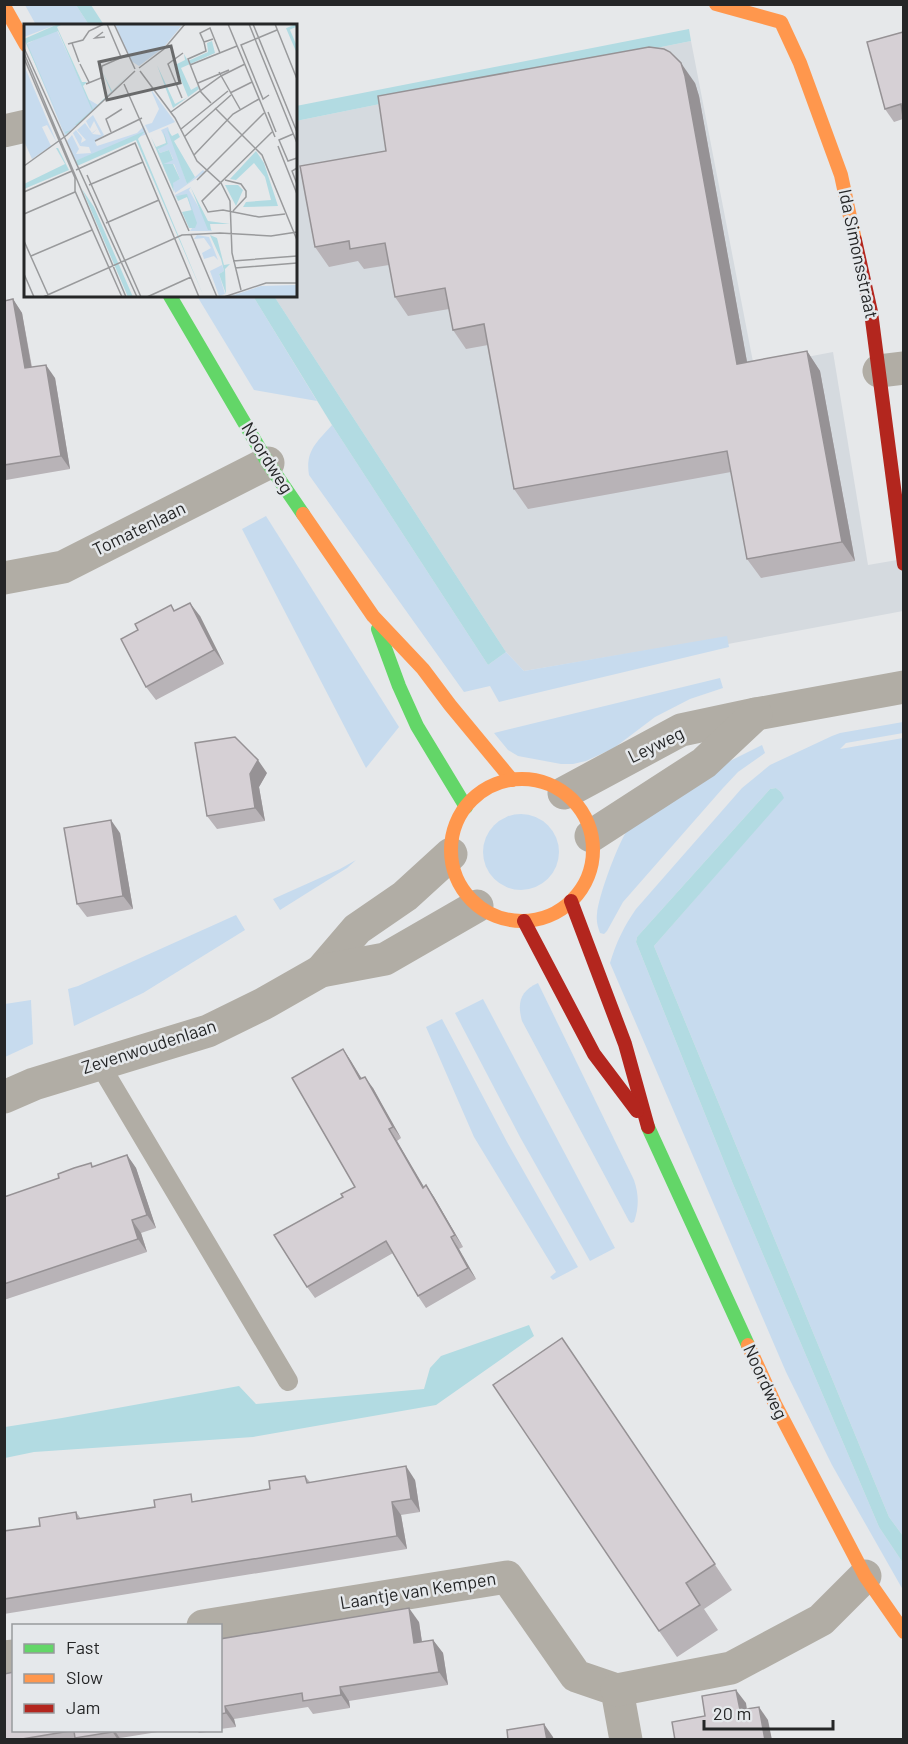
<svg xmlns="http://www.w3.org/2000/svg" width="908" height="1744" font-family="Barlow,sans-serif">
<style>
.built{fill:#d5dadf}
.green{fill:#c7dbee}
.water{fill:#b2dbe2}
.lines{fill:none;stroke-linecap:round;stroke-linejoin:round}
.lane{stroke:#b1ada5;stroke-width:20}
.street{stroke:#b1ada5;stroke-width:33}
.fast{stroke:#63d668;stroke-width:14}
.slow{stroke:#ff974d;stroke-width:14}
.jam{stroke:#b3261e;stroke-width:14}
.wall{fill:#b8b3b7}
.shaded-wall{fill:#969295}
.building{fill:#d6d0d5;stroke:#969295;stroke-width:1.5}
.labels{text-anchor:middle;stroke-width:5;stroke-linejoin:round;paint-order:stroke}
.street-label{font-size:18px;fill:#252627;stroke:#e5e8eb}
.inset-river{fill:none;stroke:#b2dbe2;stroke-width:3}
.inset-road{fill:none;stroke:#999a9c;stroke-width:1.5}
.view{fill:#696a6b;fill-opacity:0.15;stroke:#696a6b;stroke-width:3}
.inset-edge{fill:none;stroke:#252627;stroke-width:3}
</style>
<rect width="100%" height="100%" fill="#e6e8ea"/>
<polygon class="built" points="691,41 754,367 833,352 868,565 903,559 903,611 728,644 726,637 524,671 506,652 274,296 296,296 296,121"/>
<g class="green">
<polygon points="25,5 76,5 89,25 36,25"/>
<polygon points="197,296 253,296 317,401 254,390"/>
<path d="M332 425 488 665 506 652 524 671 727 636 729 647 499 702 490 686 464 692 309 475C305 451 317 442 332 425Z"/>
<polygon points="266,516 399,727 366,768 242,529"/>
<polygon points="720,678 723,688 690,699 655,717 614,748 586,761 573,764 561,764 518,756 508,750 494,733"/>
<path d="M903 722V733L846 743 840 749 903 738V1536L889 1517 654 946 783 798 781 792 776 788 770 789 637 937 636 942 733 1184 879 1527 903 1563V1590L832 1465 786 1372 610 963C616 943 624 926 636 909L742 788 770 765 832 736 840 733Z"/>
<path d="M762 745 765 753 738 772 723 788 623 902 607 931 604 934 600 933C598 928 596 921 597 914 598 897 617 847 626 832L726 763Z"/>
<circle cx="521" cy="852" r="38"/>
<polygon points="356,860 347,868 280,910 273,899 340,869"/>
<polygon points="236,915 245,930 143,993 74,1026 68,989 78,986"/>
<path d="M538 983 634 1180C639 1195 639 1207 634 1222L631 1223 629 1221 522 1021C517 1003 520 991 538 983Z"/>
<polygon points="483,999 615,1248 590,1261 520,1137 455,1013"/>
<polygon points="31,1000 33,1044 5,1057 5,1004"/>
<polygon points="442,1019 507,1142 578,1267 553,1280 550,1277 556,1272 474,1137 426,1027"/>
</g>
<g class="water">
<polygon points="76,5 91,5 104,25 89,25"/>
<polygon points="689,29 691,41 296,121 296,106"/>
<polygon points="253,296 274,296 506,652 488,665 332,425"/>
<polygon points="776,788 781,792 784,798 654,946 889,1517 903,1536 903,1563 879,1527 733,1184 636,942 637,937 770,789"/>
<polygon points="529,1325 534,1336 436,1405 253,1437 34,1452 5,1458 5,1427 62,1418 239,1386 256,1404 424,1389 430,1368 441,1356"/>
</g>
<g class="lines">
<polyline class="lane" points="99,1063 288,1381"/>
<g class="street">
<polyline points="4,131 26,126"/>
<polyline points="879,371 904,368"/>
<polyline points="4,578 63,567 268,463"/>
<polyline points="564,793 681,730 756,714 904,687"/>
<polyline points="591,836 704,763 756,714"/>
<polyline points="321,971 357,929 405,896 451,854"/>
<polyline points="4,1097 34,1084 208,1031 263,1004 321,971 385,959 477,906"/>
<polyline points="203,1626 507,1577 576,1676 617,1690 626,1740"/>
<polyline points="4,1657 14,1656"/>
<polyline points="617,1690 731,1668 821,1620 865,1576"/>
</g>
<g class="fast">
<polyline points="170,296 268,463 303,514"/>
<polyline points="378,629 399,686 417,726 466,807"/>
<polyline points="648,1127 748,1345"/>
</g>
<g class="slow">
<polyline points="716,4 781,22 800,63 841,175 855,240"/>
<polyline points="4,6 26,45"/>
<polyline points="303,514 373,616 423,669 450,705 512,780"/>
<circle cx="522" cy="850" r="71"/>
<polyline points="748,1345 775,1404 865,1576 904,1632"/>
</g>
<g class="jam">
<polyline points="855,240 871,312 904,564"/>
<polyline points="571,901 625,1044 648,1127"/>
<polyline points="524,921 594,1054 637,1111"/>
</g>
</g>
<g class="wall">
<polygon points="903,32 903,119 894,122 885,109"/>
<polygon points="695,83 699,96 747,362 807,351 820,371 855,561 761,578 747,559 731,472 528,509 514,489 488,345 466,349 453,330 449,309 408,316 395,297 389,265 364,269 358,261 329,267 315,247 386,151"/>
<polygon points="13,299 22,313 32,367 55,378 70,469 6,480 4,478 4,301"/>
<polygon points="171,605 175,611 200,616 224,664 156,700 146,687 138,630"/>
<polygon points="267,773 259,787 265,821 217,829 207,816"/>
<polygon points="120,833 133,909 87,917 77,904"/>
<polygon points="343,1049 362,1079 373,1088 386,1112 401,1138 397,1141 424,1187 426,1185 434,1197 463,1247 459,1249 476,1279 426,1308 418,1296 393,1253 315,1298 307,1287 343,1197 355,1187"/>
<polygon points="127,1155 136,1168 156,1228 141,1233 147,1252 4,1300 4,1197"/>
<polygon points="580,1364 732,1590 704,1609 718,1630 677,1657 659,1631"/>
<polygon points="305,1476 310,1482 415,1480 420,1512 401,1515 407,1549 4,1614 4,1531 40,1526 76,1512 81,1519 270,1489"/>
<polygon points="419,1622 422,1642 433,1640 443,1653 448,1685 349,1701 350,1708 313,1714 308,1707 234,1719 236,1727 220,1729 220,1639"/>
<polygon points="14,1731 164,1731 120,1738 121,1740 4,1740"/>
<polygon points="197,1731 214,1731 199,1733"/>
</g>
<g class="shaded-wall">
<polygon points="681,63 695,83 699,96 751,384 737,364"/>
<polygon points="13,299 22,313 34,382 25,368"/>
<polygon points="807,351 820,371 855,561 842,542"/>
<polygon points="46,365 55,378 70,469 61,456"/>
<polygon points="190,603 200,616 224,664 214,650"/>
<polygon points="258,760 267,773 259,787 265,821 255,808 250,774"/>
<polygon points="111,820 120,833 133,909 123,896"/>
<polygon points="343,1049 351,1061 369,1091 360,1079"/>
<polygon points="365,1077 373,1088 401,1138 393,1127"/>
<polygon points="389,1129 397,1141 431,1199 423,1188"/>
<polygon points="127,1155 136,1168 156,1228 147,1215"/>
<polygon points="426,1185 434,1197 463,1247 455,1235"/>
<polygon points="132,1220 141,1233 147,1252 138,1239"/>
<polygon points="451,1237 459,1249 476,1279 468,1268"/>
<polygon points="406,1466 415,1480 420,1512 411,1499"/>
<polygon points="392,1502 401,1515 407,1549 397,1536"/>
<polygon points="409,1608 419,1622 424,1656 414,1643"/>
<polygon points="433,1640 443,1653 448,1685 439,1672"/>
<polygon points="340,1687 349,1701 350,1708 341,1695"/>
<polygon points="736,1690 746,1703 749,1723 740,1710"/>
<polygon points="225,1706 234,1719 236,1727 226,1713"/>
<polygon points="759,1707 768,1720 772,1740 765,1740"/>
<polygon points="544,1724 553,1737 554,1740 547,1740"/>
<polygon points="112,1731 115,1731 121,1740 118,1740"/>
</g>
<g class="building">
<polygon points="903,32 903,117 901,104 885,109 867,42"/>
<polygon points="649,47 664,49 670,52 681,63 685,76 737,364 807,351 842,542 747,559 727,451 514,489 484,324 453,330 445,288 395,297 385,243 350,249 349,241 315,247 300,166 386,151 378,96"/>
<polygon points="13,299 25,368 46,365 61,456 4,465 4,301"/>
<polygon points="190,603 214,650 146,687 121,639 138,630 135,624 171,605 174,611"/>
<polygon points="235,737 258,760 250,774 255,808 207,816 195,743"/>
<polygon points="111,820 123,896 77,904 64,828"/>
<polygon points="343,1049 360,1079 365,1077 378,1100 393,1127 389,1129 423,1188 426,1185 455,1235 451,1237 468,1268 418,1296 386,1241 307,1287 274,1235 343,1197 341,1194 355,1187 292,1078"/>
<polygon points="127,1155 147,1215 132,1220 138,1239 4,1284 4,1197 59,1178 58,1174 74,1168 91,1163 92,1167"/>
<polygon points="562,1338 715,1564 686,1583 700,1605 659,1631 493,1385"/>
<polygon points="406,1466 411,1499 392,1502 397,1536 4,1599 4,1531 40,1526 39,1518 76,1512 77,1519 155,1507 154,1500 191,1494 192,1502 270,1489 269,1481 305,1476 307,1483"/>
<polygon points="409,1608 414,1643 433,1640 439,1672 340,1687 341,1695 303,1701 302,1693 225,1706 226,1713 220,1714 220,1639"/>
<polygon points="14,1672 14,1731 70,1731 16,1740 4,1740 4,1674"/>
<polygon points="736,1690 740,1710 759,1707 765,1740 675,1740 672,1722 705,1716 702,1696"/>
<polygon points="544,1724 547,1740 508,1740 507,1730"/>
<polygon points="74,1731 112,1731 112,1732 75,1738"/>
</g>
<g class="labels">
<g class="street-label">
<text transform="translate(858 254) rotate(78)" y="6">Ida Simonsstraat</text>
<text transform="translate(267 458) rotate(58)" y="6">Noordweg</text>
<text transform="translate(139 529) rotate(-26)" y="6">Tomatenlaan</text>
<text transform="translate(656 745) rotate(-26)" y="6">Leyweg</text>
<text transform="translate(149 1047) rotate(-18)" y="6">Zevenwoudenlaan</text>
<text transform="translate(765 1382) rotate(65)" y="6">Noordweg</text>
<text transform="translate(418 1591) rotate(-9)" y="6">Laantje van Kempen</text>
</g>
</g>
<g transform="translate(24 24)">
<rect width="273" height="273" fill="#e6e8ea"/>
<path d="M0 0H34L0 13ZM91 0 157 2 159 0 139 24 115 42 107 37ZM32 4 64 75 74 81 41 112 3 20 14 14 3 19 1 15ZM0 41 33 119 23 101 18 103 27 122 8 135 0 117ZM126 64 151 98 125 109 121 101 128 99 135 85ZM69 91 80 111 71 118 73 122 113 109 120 102 123 110 51 137 43 117 48 111 55 125 52 130 67 129 65 123 56 122 49 109 52 106 58 114 57 119 62 116 53 106 61 99 68 109 73 105 68 110 77 111 70 97 66 105 62 97ZM144 103 163 160 179 146 181 148 151 169 148 159 156 155 150 140 142 143 140 140 149 135 145 126 136 129 134 124 144 120 137 106ZM167 163 165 166 188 207H166L171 200 163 171 152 172 153 177 151 171ZM173 211 185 213 194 236 190 232 180 235 178 229 187 224 180 214 170 215ZM198 241 200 247 195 250 201 270 195 272 186 247ZM273 261V273H204L237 262Z" fill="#c7dbee"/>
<path d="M34 0H39L33 3 58 58H63L59 62 69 85 87 68 78 47 88 67 106 49 75 81 53 101H51L68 86 34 7 3 19 41 108 47 106 42 110 0 15ZM188 17 191 29 157 44 167 66 174 62 175 65 149 84 133 41 151 80 164 73 151 41 161 36 160 30 164 37 184 28 183 19ZM143 105 148 112 154 109 156 113 150 117 171 153 163 160ZM139 106 144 120 134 125 136 129 145 126 149 136 140 140H149L156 155 149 159 150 168 127 113 132 123 142 119ZM121 107 114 115 180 273 112 116 53 142 51 137ZM32 124H34L45 146 0 165V160L41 140ZM232 127 240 139 254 182 219 183 222 178 247 176 241 153 230 139 212 156 206 155ZM201 161H214L219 166 212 182ZM167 164 184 197 206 200H186L187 206H184ZM58 165 70 183 109 273H104ZM163 170 173 199 171 204H165L158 188 168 186 163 173 154 177 152 172ZM186 211 193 214 200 241 206 240 201 245 202 270 195 250 200 247 197 235Z" fill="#b2dbe2"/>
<path class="inset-river" d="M273 1 264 5 273 26"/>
<path class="inset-road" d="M83 0 97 33M90 0 111 45M204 0 251 113M225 0 273 119M229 0 273 108M251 0 273 55M79 8 71 14 81 13M180 18 176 9 186 4 196 29M48 19 55 38M44 20 59 16 65 7 80 0M0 24 113 273M0 29 102 273M0 34 51 154V167L98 273M56 40 65 58M166 41 213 22M115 44 140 25 161 0M116 47 151 94 173 137 197 159 206 177 208 229 217 266M195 48 216 85M174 59 205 46M62 60 77 54 78 42 103 31M100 60 165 207M206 69 228 58M245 71 239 75 217 21 253 6M158 74 144 40 159 29M187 79 177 68 164 35 182 27 180 18 189 15M191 84 238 131 273 216M147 88 197 52 221 40M244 88 252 108M157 105 204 67M87 108 82 95 98 85M248 108 178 177 184 188 199 186 235 193 261 190M269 110 255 116 264 137 273 134M160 113 207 71M71 117 118 94M254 122 273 170M170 131 209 90 235 75M0 142 43 111 111 47M273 144 268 147 273 160M52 146 111 119 175 273M63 151 117 273M173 156 240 89M201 156 217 160 222 167V173L209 187M65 161 119 138M0 168 48 147M0 190 51 168M82 199 135 176M167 211 193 273M0 217 25 273M7 232 68 206M209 237 273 232M211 244 273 239M0 250 10 273M19 273 158 211 196 209 247 212 273 208M123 273 167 253M200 273 242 259H273"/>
<path class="view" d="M147 22 156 59 83 76 75 38Z"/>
<rect width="273" height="273" class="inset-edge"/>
</g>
<rect width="908" height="1744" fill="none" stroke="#252627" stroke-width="12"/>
<rect x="12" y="1624" width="210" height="108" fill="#e5e8eb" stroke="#989a9d" stroke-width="1.5"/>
<rect x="24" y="1644" width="30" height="9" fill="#63d668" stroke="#989a9d" stroke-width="1.5"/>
<text x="66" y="1654" font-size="18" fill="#252627">Fast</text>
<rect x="24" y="1674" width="30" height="9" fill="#ff974d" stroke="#989a9d" stroke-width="1.5"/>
<text x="66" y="1684" font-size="18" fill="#252627">Slow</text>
<rect x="24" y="1704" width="30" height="9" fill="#b3261e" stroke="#989a9d" stroke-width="1.5"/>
<text x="66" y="1714" font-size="18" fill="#252627">Jam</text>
<path d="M704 1720v9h129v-9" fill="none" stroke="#252627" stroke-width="3"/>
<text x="713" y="1720" font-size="18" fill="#252627" stroke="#e5e8eb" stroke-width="4.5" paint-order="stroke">20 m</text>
</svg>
